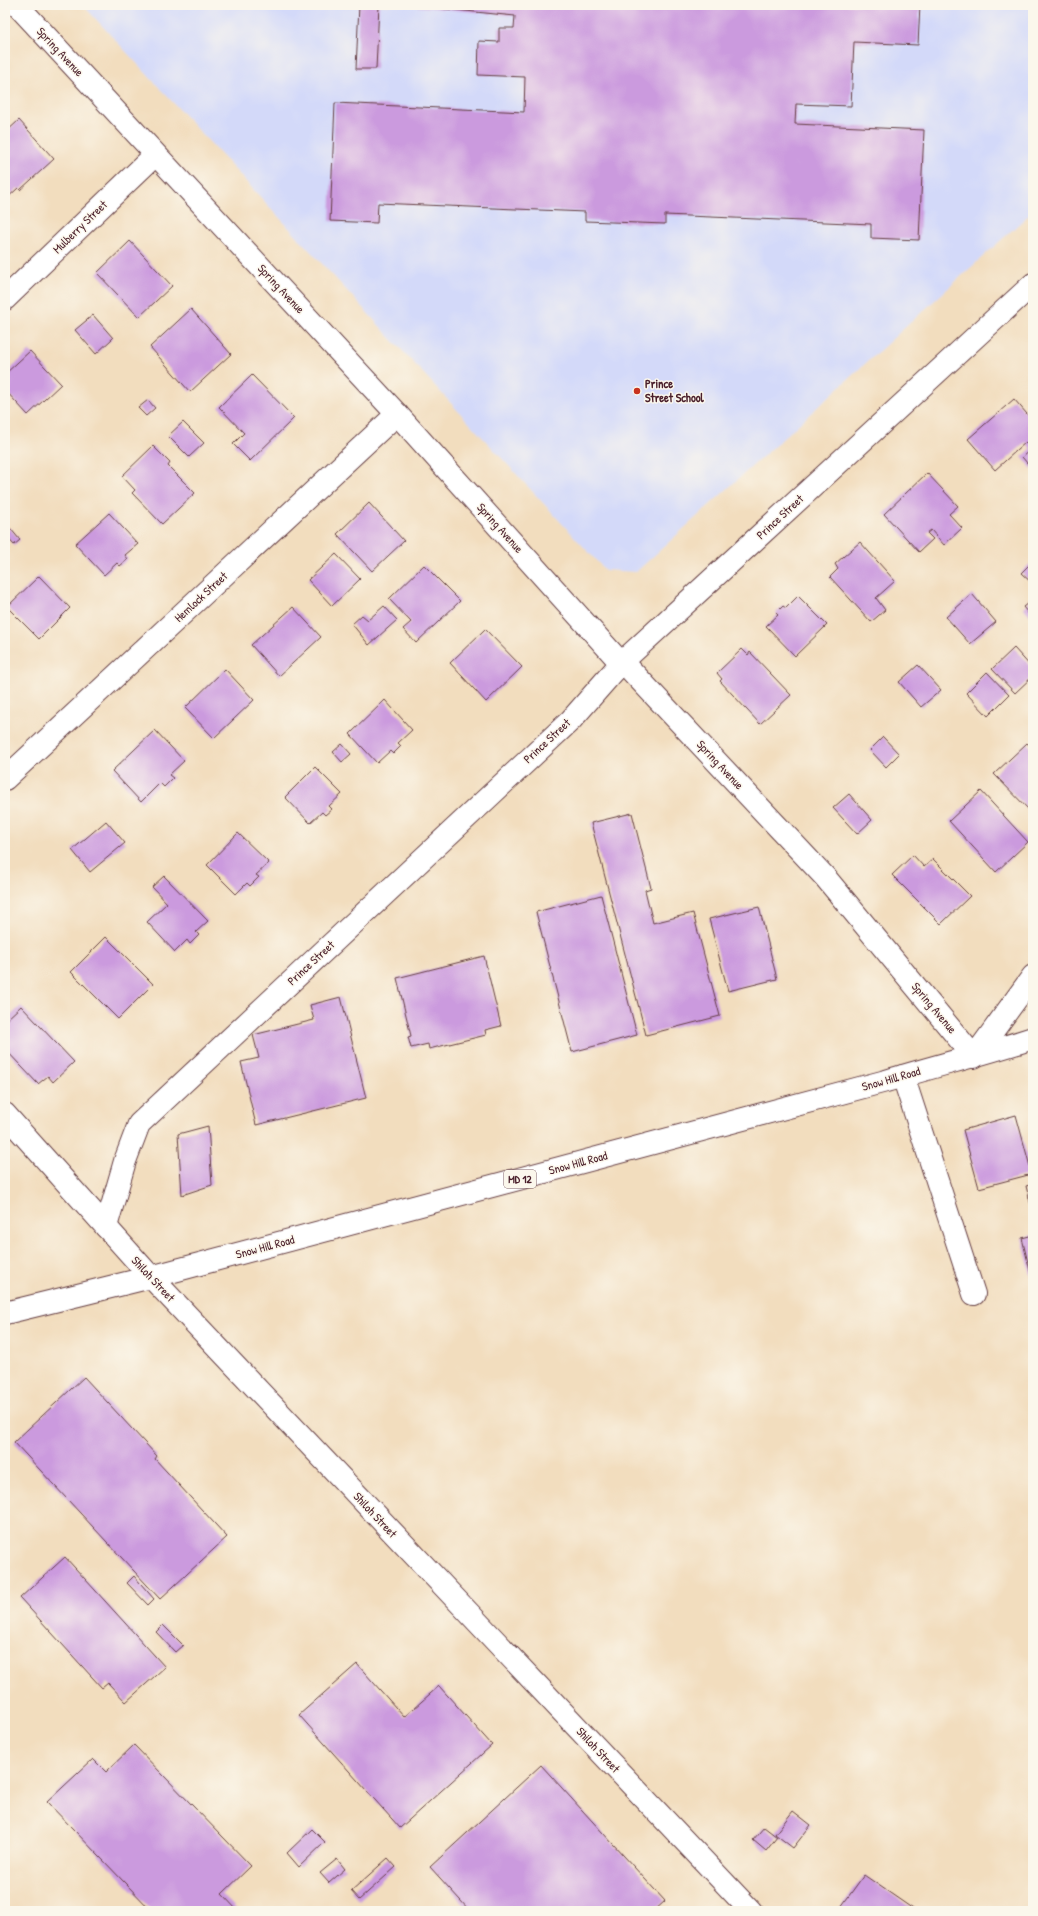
<svg xmlns="http://www.w3.org/2000/svg" width="1038" height="1916" font-family="'Patrick Hand',sans-serif">
<style>
.built{fill:#d3d9f9}
.building{fill:#cb9ade}
.lines{fill:none;stroke-linecap:round;stroke-linejoin:round}
.minor-casing{stroke:#633c41;stroke-width:24}
.major-casing{stroke:#633c41;stroke-width:24}
.minor{stroke:#fff;stroke-width:22}
.major{stroke:#fff;stroke-width:22}
.poi-dot{fill:#c8321e;stroke:#fbf7ec;stroke-width:1.5}
.labels{text-anchor:middle;stroke-width:3;stroke-linejoin:round;paint-order:stroke}
.shield{fill:#fbf7ec;stroke:#7f6065;stroke-width:1}
.shield-label{font-size:11px;font-weight:bold;fill:#4a1f2b}
.street-label{font-size:12px;fill:#4a1f2b;stroke:#fbf7ec}
.poi-label{font-size:12px;font-weight:bold;fill:#4a1f2b;stroke:#fbf7ec;text-anchor:start}
</style>
<rect width="100%" height="100%" fill="#fbf7ec"/>
<filter id="ink" filterUnits="userSpaceOnUse"><feTurbulence type="fractalNoise" baseFrequency=".025" numOctaves="2"/><feDisplacementMap in="SourceGraphic" scale="8" xChannelSelector="R" yChannelSelector="G"/><feConvolveMatrix kernelMatrix="1 2 1 2 8 2 1 2 1" color-interpolation-filters="sRGB"/></filter>
<filter id="wash" filterUnits="userSpaceOnUse"><feTurbulence type="fractalNoise" baseFrequency=".012" numOctaves="4" result="noise"/><feDisplacementMap in="SourceGraphic" scale="16" xChannelSelector="R" yChannelSelector="G"/><feGaussianBlur stdDeviation="0.9" result="paint"/><feColorMatrix in="noise" values="0 0 0 0 0 0 0 0 0 0 0 0 0 0 0 0 0 1.4 0 .05"/><feComposite in="paint" operator="in"/></filter>
<g filter="url(#wash)">
<rect width="100%" height="100%" fill="#f2ddbe"/>
<polygon class="built" points="83,5 1033,5 1033,211 636,572 605,570"/>
<g id="blocks">
<g class="building">
<polygon points="359,5 379,5 376,69 356,69"/>
<polygon points="406,5 920,5 918,45 854,42 851,106 796,104 795,124 924,130 919,240 871,238 871,224 665,215 665,224 585,221 585,212 378,203 377,223 330,221 335,103 524,112 525,77 478,75 479,41 499,42 499,28 514,28 515,16"/>
<polygon points="19,120 54,159 20,190 18,188 5,200 5,133"/>
<polygon points="130,241 172,286 139,317 97,273"/>
<polygon points="191,309 231,354 190,392 150,347"/>
<polygon points="93,315 113,338 96,354 75,330"/>
<polygon points="30,351 61,384 28,415 5,390 5,374"/>
<polygon points="252,375 294,418 250,461 233,444 244,433 219,407"/>
<polygon points="1014,399 1033,421 1033,470 1022,457 1031,449 1026,442 995,470 968,439"/>
<polygon points="148,400 155,408 146,416 138,408"/>
<polygon points="183,422 204,443 189,457 168,436"/>
<polygon points="153,446 170,463 168,466 195,493 162,524 132,493 135,490 122,476"/>
<polygon points="927,473 958,506 949,514 962,528 944,545 931,530 927,533 933,539 919,552 884,514"/>
<polygon points="369,503 404,541 372,571 337,534"/>
<polygon points="109,513 138,544 125,555 128,559 120,566 117,563 104,575 75,544"/>
<polygon points="10,528 20,540 14,545 5,535 5,532"/>
<polygon points="860,542 895,581 876,598 885,610 871,622 830,577 838,569 835,564"/>
<polygon points="336,554 360,579 332,606 308,580"/>
<polygon points="1032,562 1033,563 1033,584 1021,573"/>
<polygon points="424,565 460,601 416,643 403,629 411,622 389,599"/>
<polygon points="39,576 70,608 39,639 7,607"/>
<polygon points="972,594 996,622 970,644 946,617"/>
<polygon points="798,596 827,625 795,656 766,626 778,615 776,613 783,606 786,608"/>
<polygon points="1033,599 1033,619 1023,607"/>
<polygon points="384,606 397,620 369,645 352,624 362,615 368,620"/>
<polygon points="293,607 321,637 279,676 251,645"/>
<polygon points="485,629 522,667 486,702 450,663"/>
<polygon points="1014,648 1033,669 1033,676 1015,693 992,669"/>
<polygon points="742,649 748,655 750,652 791,695 760,724 720,681 722,679 717,673"/>
<polygon points="918,665 941,690 921,707 899,682"/>
<polygon points="225,669 254,700 214,738 185,708"/>
<polygon points="987,672 1009,695 988,716 966,693"/>
<polygon points="385,700 412,730 398,743 401,746 393,754 390,751 377,763 350,734"/>
<polygon points="155,730 184,761 169,775 173,778 164,787 160,783 141,802 112,771"/>
<polygon points="883,737 899,754 886,767 870,750"/>
<polygon points="1027,743 1033,749 1033,814 994,774"/>
<polygon points="342,744 351,754 342,762 333,752"/>
<polygon points="315,767 342,794 329,806 332,809 325,815 322,812 310,823 285,797"/>
<polygon points="981,791 1028,842 996,872 949,821"/>
<polygon points="849,794 872,820 857,834 833,808"/>
<polygon points="632,813 651,888 645,890 653,923 693,913 720,1016 646,1035 591,823"/>
<polygon points="106,821 125,843 90,872 72,850"/>
<polygon points="238,833 269,863 256,875 259,877 250,886 247,883 236,894 207,865"/>
<polygon points="913,855 924,867 933,859 970,896 941,924 892,875"/>
<polygon points="164,876 208,921 196,932 199,935 190,944 187,940 175,952 147,922 167,903 152,887"/>
<polygon points="601,895 637,1035 572,1052 536,912"/>
<polygon points="759,907 777,979 728,991 709,919"/>
<polygon points="106,937 153,984 118,1019 71,972"/>
<polygon points="484,956 501,1026 485,1030 486,1035 429,1049 428,1044 411,1048 408,1037 411,1036 397,978"/>
<polygon points="341,997 366,1098 256,1125 241,1062 259,1058 253,1035 314,1020 310,1005"/>
<polygon points="21,1006 74,1062 53,1082 48,1076 38,1084 5,1049 5,1021"/>
<polygon points="1016,1115 1032,1174 979,1188 963,1130"/>
<polygon points="208,1126 212,1185 182,1195 178,1134"/>
<polygon points="1033,1184 1033,1210 1032,1210 1026,1186"/>
<polygon points="1033,1235 1033,1279 1032,1279 1022,1238"/>
<polygon points="84,1377 157,1456 155,1459 227,1537 160,1599 14,1442"/>
<polygon points="65,1557 165,1667 126,1702 108,1683 102,1688 20,1598"/>
<polygon points="134,1576 154,1599 148,1605 127,1583"/>
<polygon points="163,1625 183,1645 175,1652 156,1632"/>
<polygon points="357,1664 404,1717 439,1686 492,1745 400,1828 299,1715"/>
<polygon points="134,1745 251,1866 222,1894 238,1911 152,1911 47,1802 93,1759 106,1772"/>
<polygon points="541,1765 665,1901 654,1911 470,1911 430,1867"/>
<polygon points="793,1811 811,1825 793,1848 775,1834"/>
<polygon points="764,1827 777,1837 766,1851 753,1840"/>
<polygon points="312,1829 325,1842 299,1867 287,1853"/>
<polygon points="388,1858 396,1867 359,1900 351,1891"/>
<polygon points="337,1859 345,1869 329,1883 320,1873"/>
<polygon points="864,1875 916,1911 838,1911"/>
</g>
</g>
</g>
<g filter="url(#ink)">
<use href="#blocks" fill-opacity="0" stroke="#633c41" stroke-width="1"/>
<g class="lines">
<defs>
<g id="minor">
<polyline points="17,5 397,414 621,663 624,663 825,877 974,1057 1033,976"/>
<polyline points="5,299 155,155"/>
<polyline points="5,779 397,414"/>
<polyline points="903,1076 974,1294"/>
<polyline points="5,1114 151,1277 751,1911"/>
<polyline points="106,1227 125,1161 139,1124 571,720 621,663 1033,284"/>
</g>
<path id="major" d="M5 1313 151 1277 886 1081C935 1066 984 1054 1033 1038"/>
</defs>
<use href="#minor" class="minor-casing"/>
<use href="#major" class="major-casing"/>
<use href="#minor" class="minor"/>
<use href="#major" class="major"/>
</g>
</g>
<circle class="poi-dot" cx="637" cy="391" r="4"/>
<g class="labels">
<rect class="shield" x="504" y="1170" width="32" height="18" rx="3"/>
<g class="shield-label">
<text x="520" y="1183">MD 12</text>
</g>
<g class="street-label">
<text transform="translate(60 52) rotate(47)" y="4">Spring Avenue</text>
<text transform="translate(80 227) rotate(-44)" y="4">Mulberry Street</text>
<text transform="translate(281 289) rotate(47)" y="4">Spring Avenue</text>
<text transform="translate(780 517) rotate(-43)" y="4">Prince Street</text>
<text transform="translate(500 528) rotate(48)" y="4">Spring Avenue</text>
<text transform="translate(201 597) rotate(-43)" y="4">Hemlock Street</text>
<text transform="translate(547 741) rotate(-43)" y="4">Prince Street</text>
<text transform="translate(720 765) rotate(47)" y="4">Spring Avenue</text>
<text transform="translate(311 963) rotate(-43)" y="4">Prince Street</text>
<text transform="translate(934 1008) rotate(50)" y="4">Spring Avenue</text>
<text transform="translate(891 1079) rotate(-16)" y="4">Snow Hill Road</text>
<text transform="translate(578 1163) rotate(-15)" y="4">Snow Hill Road</text>
<text transform="translate(265 1247) rotate(-15)" y="4">Snow Hill Road</text>
<text transform="translate(153 1279) rotate(47)" y="4">Shiloh Street</text>
<text transform="translate(375 1515) rotate(47)" y="4">Shiloh Street</text>
<text transform="translate(598 1750) rotate(47)" y="4">Shiloh Street</text>
</g>
<g class="poi-label">
<text x="645" y="388">Prince<tspan x="645" dy="14">Street School</tspan></text>
</g>
</g>
<rect width="1038" height="1916" fill="none" stroke="#fbf7ec" stroke-width="20"/>
</svg>
